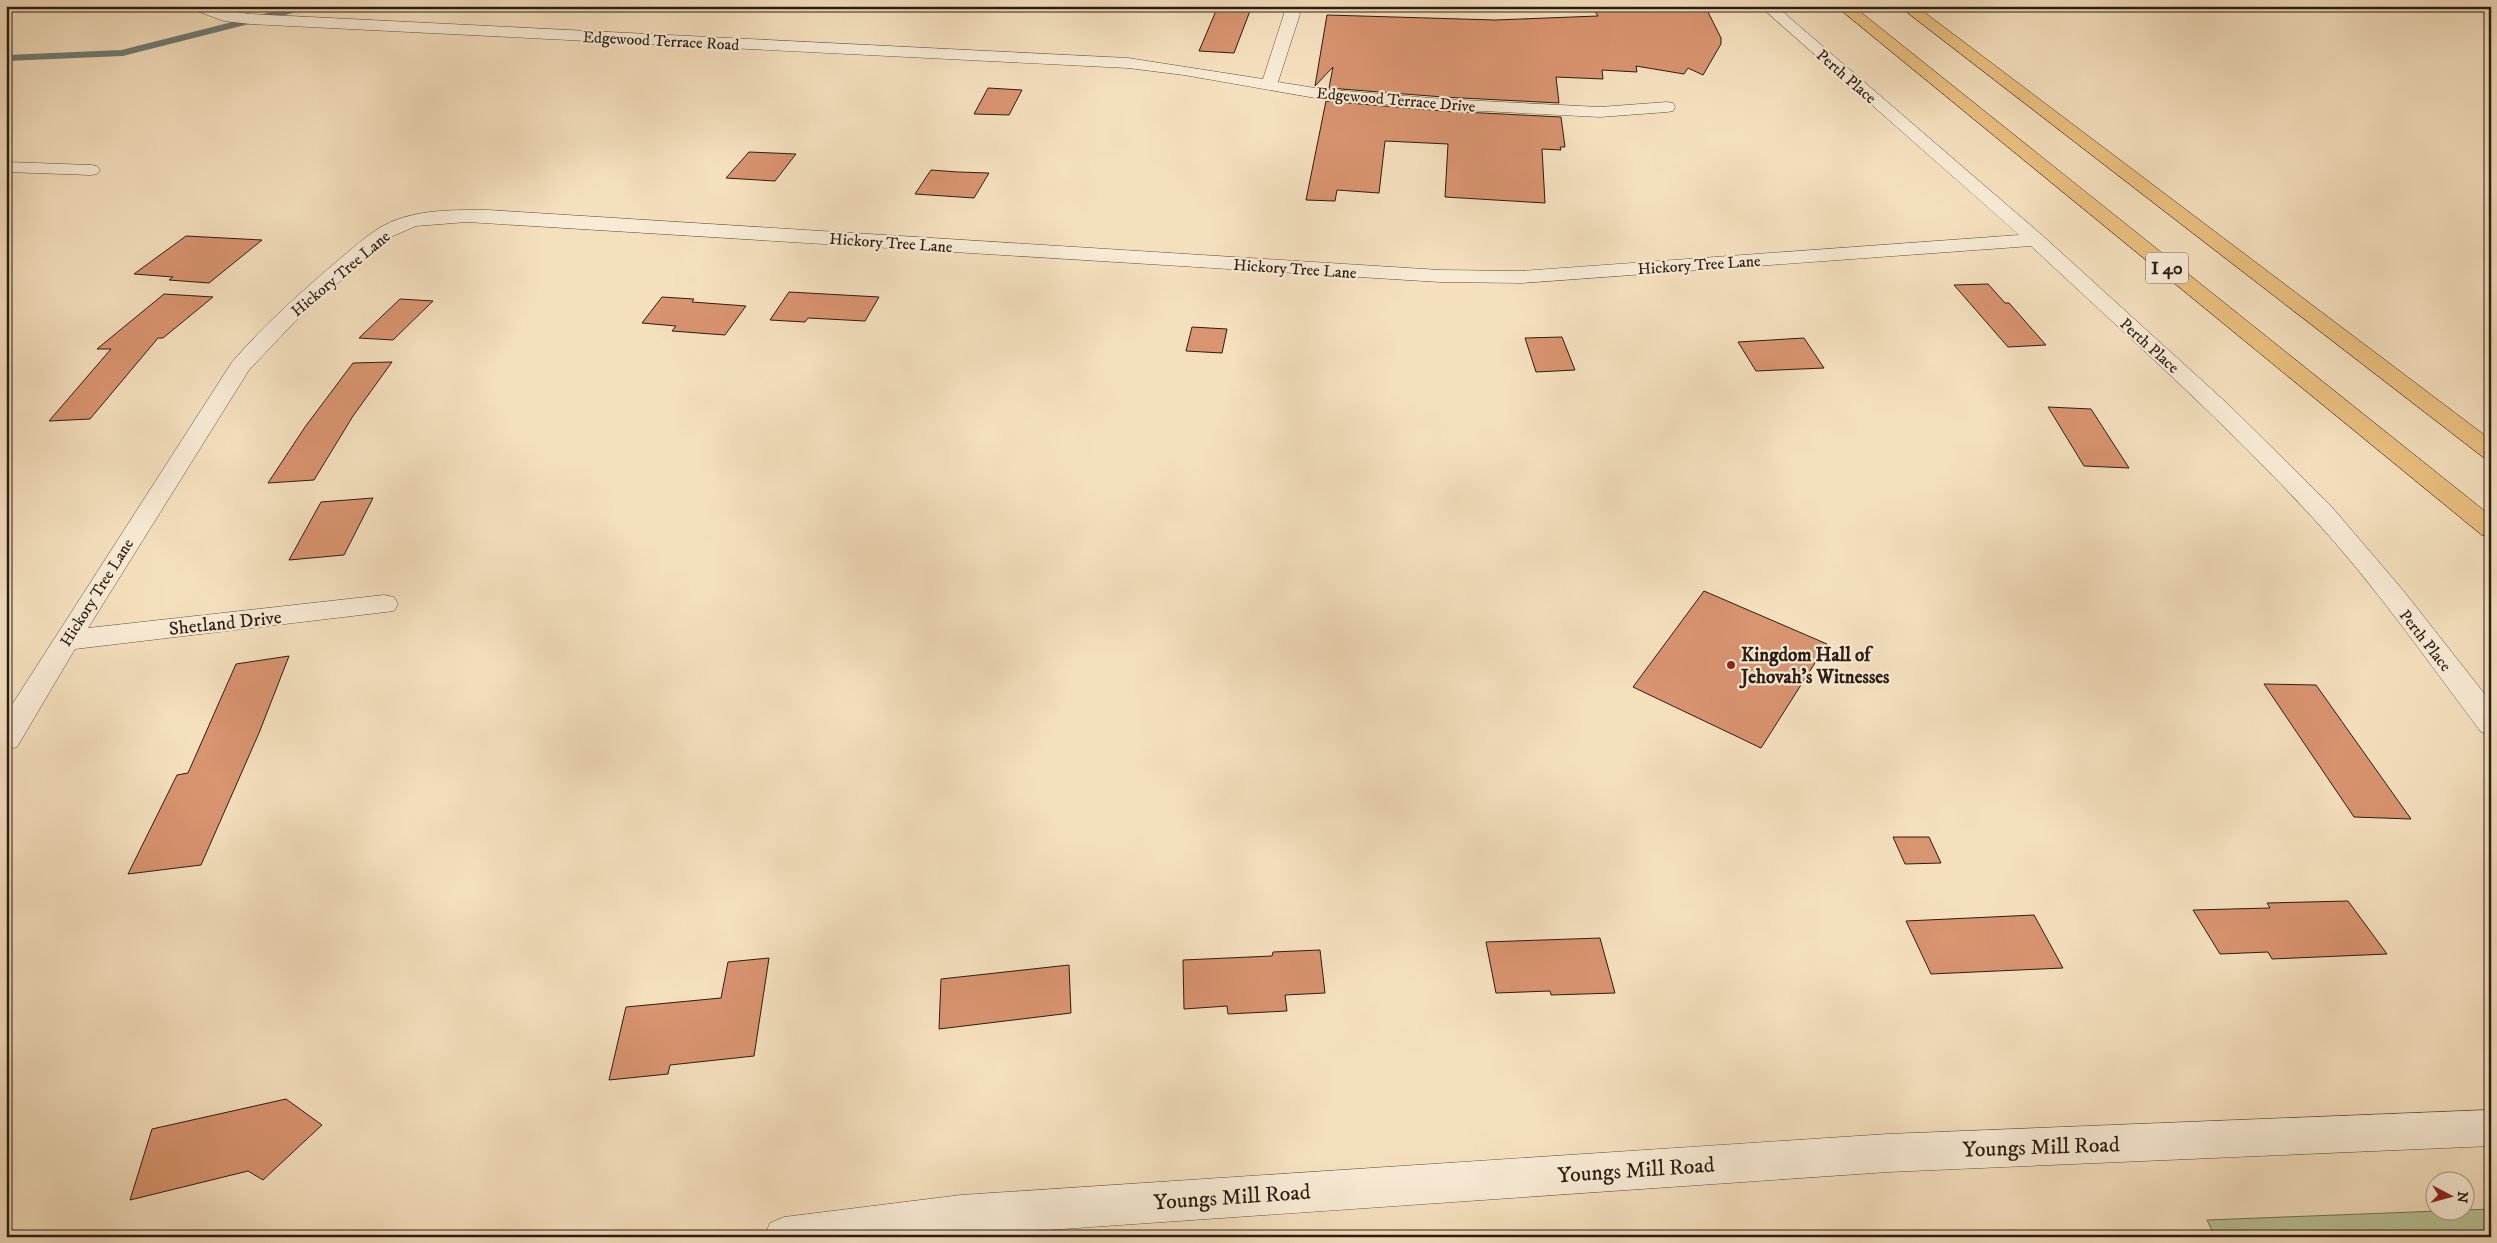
<svg xmlns="http://www.w3.org/2000/svg" width="2497" height="1243" font-family="'IM FELL DW Pica',serif">
<style>
.green{fill:#b8c394;stroke:#727054}
.lines{fill:none;stroke-linecap:round;stroke-linejoin:round}
.stream{stroke:#6f7c76;stroke-width:6}
.building{fill:#d99470;stroke:#2b1c14}
.minor-casing{stroke:#5e4d3e;stroke-width:1}
.tertiary-casing{stroke:#5e4d3e;stroke-width:1}
.motorway-casing{stroke:#2b1c14;stroke-width:1}
.minor{fill:#f8ebd5;fill-rule:evenodd}
.tertiary{fill:#f8ebd5;fill-rule:evenodd}
.motorway{fill:#eac07f;fill-rule:evenodd}
.poi-dot{fill:#8f2418;stroke:#f8ebd5;stroke-width:2}
.labels{text-anchor:middle;stroke-width:4.5;stroke-linejoin:round;paint-order:stroke}
.far-street-label{font-size:16px;fill:#2b1c14;stroke:#f8ebd5}
.shield{fill:#f8ebd5;stroke:#685a4e;stroke-width:1}
.shield-label{font-size:18px;font-weight:bold;fill:#2b1c14}
.street-label{font-size:19px;fill:#2b1c14;stroke:#f8ebd5}
.poi-label{font-size:19px;font-weight:bold;fill:#2b1c14;stroke:#f8ebd5;text-anchor:start}
.near-street-label{font-size:22px;fill:#2b1c14;stroke:#f8ebd5}
</style>
<rect width="100%" height="100%" fill="#f5e0be"/>
<filter id="stains"><feTurbulence type="fractalNoise" baseFrequency=".004" numOctaves="4"/><feColorMatrix values="0 0 0 0 .2 0 0 0 0 .09 0 0 0 0 .02 0 0 0 .5 -.17"/></filter>
<radialGradient id="worn" r=".72"><stop offset=".6" stop-color="#630" stop-opacity="0"/><stop offset="1" stop-color="#630" stop-opacity=".3"/></radialGradient>
<polygon class="green" points="2491,1209 2491,1237 2215,1237 2207,1220"/>
<g class="lines">
<polyline class="stream" points="6,58 122,53 308,6"/>
</g>
<g class="building">
<polygon points="1218,6 1243,6 1242,11 1250,11 1234,53 1199,51"/>
<polygon points="1636,10 1707,10 1721,38 1721,44 1703,75 1688,68 1684,74 1636,66 1637,72 1602,70 1603,79 1556,77 1559,103 1443,97 1329,88 1333,67 1315,86 1327,15 1495,20 1598,16 1595,12"/>
<polygon points="988,88 1022,90 1009,115 974,114"/>
<polygon points="1326,101 1443,111 1561,117 1565,147 1560,147 1561,150 1542,149 1545,203 1445,197 1448,144 1385,141 1379,193 1337,190 1335,201 1306,200"/>
<polygon points="749,152 796,154 775,181 726,178"/>
<polygon points="931,170 958,172 989,173 974,198 915,194"/>
<polygon points="186,236 262,240 209,283 169,280 173,277 134,274"/>
<polygon points="1988,284 2005,303 2009,303 2046,345 2008,347 1954,285"/>
<polygon points="789,292 879,297 865,321 808,318 805,322 770,320"/>
<polygon points="164,294 213,297 163,338 158,338 90,419 49,421 111,349 97,349"/>
<polygon points="662,297 694,299 692,302 746,306 725,335 672,331 676,326 642,323"/>
<polygon points="400,299 433,301 393,340 359,338"/>
<polygon points="1192,327 1227,329 1222,353 1186,351"/>
<polygon points="1562,337 1575,370 1536,372 1525,338"/>
<polygon points="1804,338 1824,368 1756,371 1738,342"/>
<polygon points="392,362 353,416 314,480 268,483 305,427 353,363"/>
<polygon points="2048,407 2091,409 2129,468 2084,466"/>
<polygon points="373,498 344,555 289,560 321,502"/>
<polygon points="1704,591 1827,644 1761,748 1633,687"/>
<polygon points="289,656 259,733 201,865 128,874 177,775 188,773 236,664"/>
<polygon points="2264,684 2316,685 2411,819 2354,817"/>
<polygon points="1893,837 1929,837 1941,863 1905,864"/>
<polygon points="2348,901 2387,954 2272,959 2268,952 2220,954 2193,910 2270,908 2267,903"/>
<polygon points="2034,915 2063,968 1931,974 1906,921"/>
<polygon points="1600,938 1615,993 1551,995 1550,991 1496,993 1486,942"/>
<polygon points="1320,950 1325,993 1285,995 1287,1011 1228,1014 1227,1006 1184,1009 1183,960 1272,956 1273,952"/>
<polygon points="769,958 754,1056 670,1065 668,1074 609,1080 626,1007 721,998 728,962"/>
<polygon points="1069,965 1071,1013 939,1029 941,979"/>
<polygon points="286,1099 322,1125 263,1180 248,1171 130,1200 152,1129"/>
</g>
<g class="lines">
<defs>
<g id="minor">
<path d="M189 6C210 6 229 12 250 14L1128 58 1263 79 1284 14V6H1298L1300 14 1278 82 1321 89 1443 99 1600 107 1667 102 1673 103 1675 107 1673 111 1667 112 1600 117 1443 109 1321 99 1184 75 1128 68 250 24 224 21 191 9Z"/>
<polygon points="1437,6 1525,6 1518,10 1444,10"/>
<path d="M1760 6H1776L2043 236 2230 406 2331 506 2402 589 2491 702V735L2481 732C2426 659 2374 584 2312 517 2224 421 2126 335 2031 246L1522 283 1440 282 467 222 416 226 391 237 301 315 249 370 88 628 384 595 394 597 398 604 394 611 75 649 17 747 6 750V714L232 362C265 324 303 290 342 257 357 245 372 230 391 222 421 209 456 210 488 210L1440 270 1522 271 2019 235Z"/>
<polygon points="6,162 91,165 97,166 100,170 97,174 91,175 6,172"/>
</g>
<polygon id="tertiary" points="2491,1110 2491,1146 1888,1172 946,1237 764,1237 770,1223 784,1217 961,1195 1888,1134"/>
<g id="motorway">
<polygon points="1836,6 1853,6 2491,516 2491,537 2482,535"/>
<polygon points="1899,6 1916,6 2491,440 2491,459 2483,457"/>
</g>
</defs>
<use href="#minor" class="minor-casing"/>
<use href="#tertiary" class="tertiary-casing"/>
<use href="#motorway" class="motorway-casing"/>
<use href="#minor" class="minor"/>
<use href="#tertiary" class="tertiary"/>
<use href="#motorway" class="motorway"/>
</g>
<circle class="poi-dot" cx="1731" cy="665" r="5"/>
<g class="labels">
<g class="far-street-label">
<text transform="translate(661 40) rotate(3)" y="6">Edgewood Terrace Road</text>
<text transform="translate(1847 76) rotate(41)" y="6">Perth Place</text>
<text transform="translate(1396 99) rotate(5)" y="6">Edgewood Terrace Drive</text>
<text transform="translate(891 242) rotate(4)" y="6">Hickory Tree Lane</text>
<text transform="translate(1699 264) rotate(-4)" y="6">Hickory Tree Lane</text>
<text transform="translate(1295 268) rotate(4)" y="6">Hickory Tree Lane</text>
<text transform="translate(340 273) rotate(-40)" y="6">Hickory Tree Lane</text>
<text transform="translate(2150 345) rotate(42)" y="6">Perth Place</text>
<text transform="translate(96 592) rotate(-58)" y="6">Hickory Tree Lane</text>
<text transform="translate(2426 640) rotate(52)" y="6">Perth Place</text>
</g>
<rect class="shield" x="2146" y="252.5" width="42" height="31" rx="4"/>
<g class="shield-label">
<text x="2167" y="274">I 40</text>
</g>
<g class="street-label">
<text transform="translate(225 622) rotate(-6)" y="7">Shetland Drive</text>
</g>
<g class="poi-label">
<text x="1741" y="661">Kingdom Hall of<tspan x="1741" dy="22">Jehovah’s Witnesses</tspan></text>
</g>
<g class="near-street-label">
<text transform="translate(2041 1146) rotate(-2)" y="8">Youngs Mill Road</text>
<text transform="translate(1636 1169) rotate(-4)" y="8">Youngs Mill Road</text>
<text transform="translate(1232 1196) rotate(-4)" y="8">Youngs Mill Road</text>
</g>
</g>
<rect width="2497" height="1243" fill="none" stroke="#f5e0be" stroke-width="25"/>
<rect x="8" y="8" width="2482" height="1228" fill="none" stroke="#2b1c14" stroke-width="2.5"/>
<rect x="12" y="12" width="2472" height="1218" fill="none" stroke="#2b1c14"/>
<g transform="translate(2450 1196) rotate(96)"><circle r="24" fill="#f8ebd5" stroke="#a69888"/>
<path d="M0-4L9 19L0 12L-9 19Z" fill="#8f2418"/>
<text y="-8" font-size="14" font-weight="bold" text-anchor="middle" fill="#2b1c14">N</text>
</g>
<rect width="100%" height="100%" filter="url(#stains)"/>
<rect width="100%" height="100%" fill="url(#worn)"/>
</svg>
